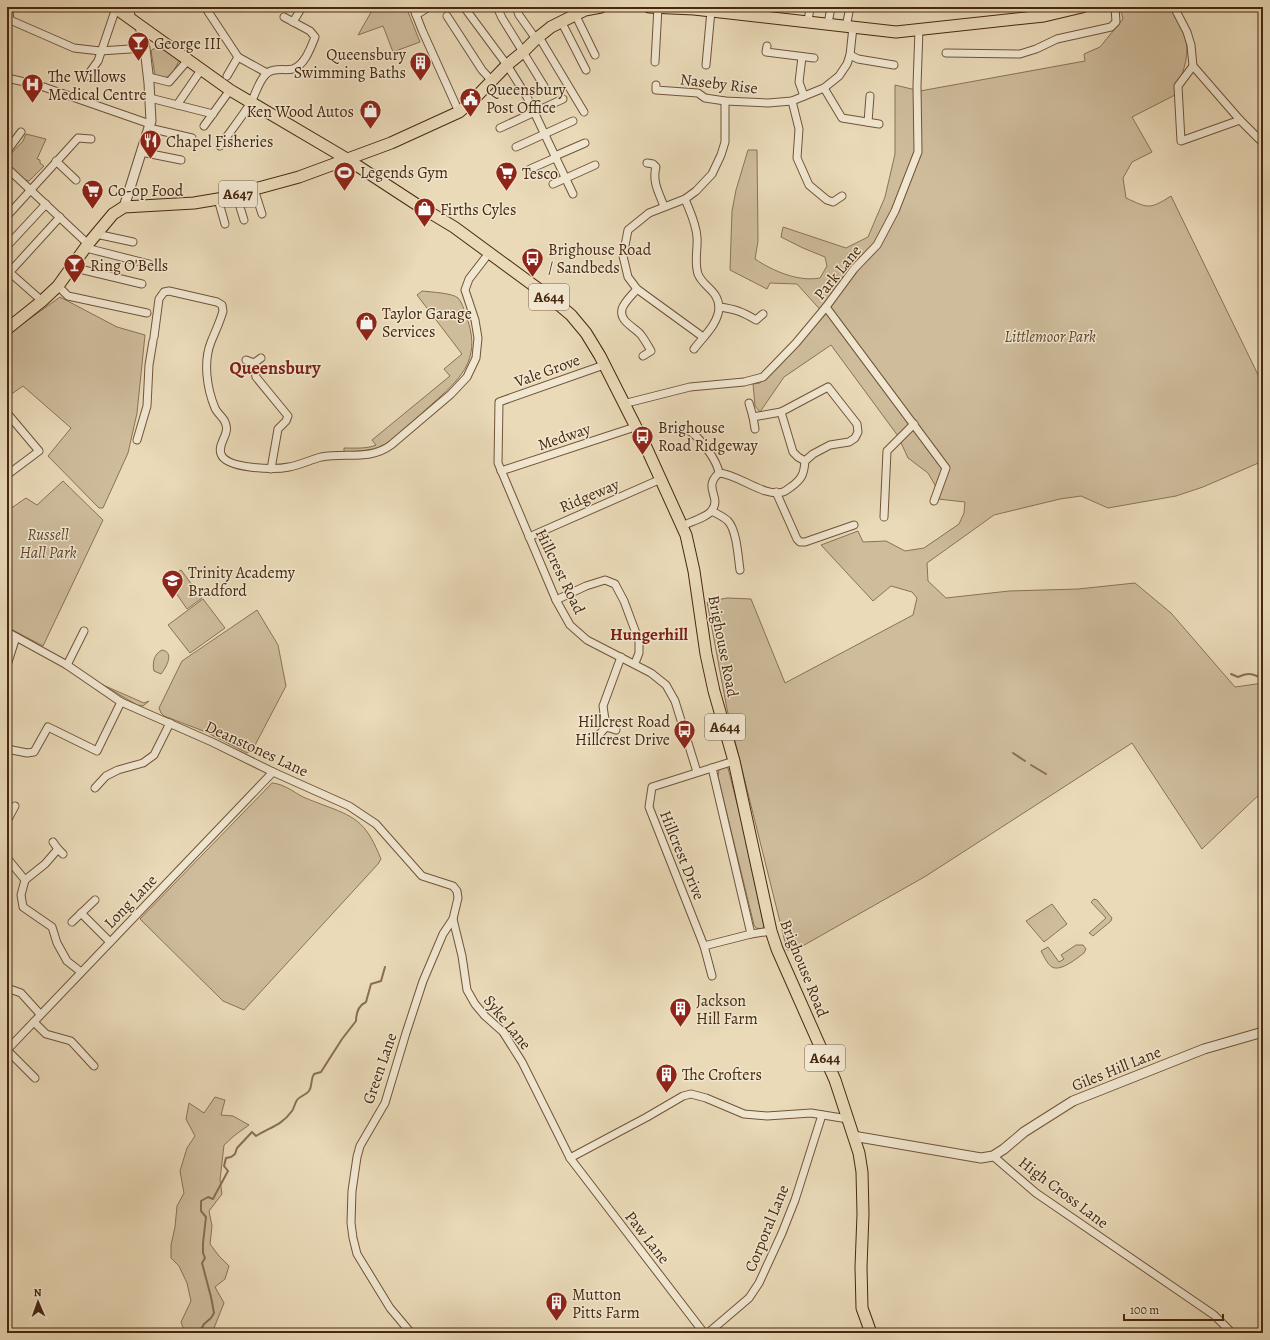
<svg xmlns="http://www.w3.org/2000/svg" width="1270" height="1340" font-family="Alegreya,serif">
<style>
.green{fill:#cebc9b;stroke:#8a7255}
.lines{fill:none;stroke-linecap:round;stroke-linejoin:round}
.stream{stroke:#886e52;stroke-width:2}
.minor-casing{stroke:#705439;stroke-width:9}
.tertiary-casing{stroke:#705439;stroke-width:11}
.primary-casing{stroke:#47280f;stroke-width:13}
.minor{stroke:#f1e7d1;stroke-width:7}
.tertiary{stroke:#f1e7d1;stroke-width:9}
.primary{stroke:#eadab8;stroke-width:11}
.labels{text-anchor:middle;stroke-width:3;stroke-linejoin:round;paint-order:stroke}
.shield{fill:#f1e7d1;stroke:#7a6149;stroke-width:1}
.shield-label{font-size:15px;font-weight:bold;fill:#47280f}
.poi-label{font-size:16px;fill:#47280f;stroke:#f1e7d1;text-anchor:start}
.street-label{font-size:16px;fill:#47280f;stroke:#f1e7d1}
.park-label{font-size:16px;font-style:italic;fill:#62462b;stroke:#f1e7d1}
.neighbourhood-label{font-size:17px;font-weight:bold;fill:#7a1f14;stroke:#f1e7d1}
.quarter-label{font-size:18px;font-weight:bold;fill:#7a1f14;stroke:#f1e7d1}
</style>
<rect width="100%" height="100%" fill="#eadab8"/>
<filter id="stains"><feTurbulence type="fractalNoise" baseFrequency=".005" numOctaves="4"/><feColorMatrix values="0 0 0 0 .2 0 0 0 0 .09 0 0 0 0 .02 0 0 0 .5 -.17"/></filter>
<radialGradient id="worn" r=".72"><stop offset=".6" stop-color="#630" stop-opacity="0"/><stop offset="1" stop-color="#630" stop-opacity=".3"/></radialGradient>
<g class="green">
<polygon points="374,7 406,7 420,42 393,52 383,26 358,35"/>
<path d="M1120 7H1170C1176 18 1183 29 1186 41 1190 59 1180 78 1175 95L1132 117 1152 152 1132 162 1123 178 1126 198C1148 208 1149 210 1171 196L1263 385V461L1203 487 1176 496 1108 508 1081 496 1060 499 994 515 927 563 928 581 946 598 1009 591 1078 589 1135 583 1171 613 1235 687 1263 683V791L1202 849 1132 743 926 876 799 948 787 950 727 709 707 602 727 598 751 599 785 683 913 615 917 598 912 592 891 586 873 601 821 545 858 531 863 542 886 541 905 551 924 548 959 524 964 513 965 502 938 499 935 485 928 473 908 458 898 436 831 345 784 377 760 412 755 406 753 384 760 383 774 369 825 315 797 284 770 283 767 289 730 270 732 211 736 190 748 150H757L758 241 755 259C773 271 798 282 820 278L827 266 825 257 803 248 781 237 783 227 846 248 868 237 885 197 895 154V85L920 91 1085 61 1084 54 1100 47 1123 19Z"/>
<polygon points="163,47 179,61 171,76 163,78 155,75 151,51 153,49"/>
<polygon points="26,134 46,139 37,159 40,160 40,163 44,166 29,181 25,180 7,163 7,158 23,141"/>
<path d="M422 291C430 292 453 293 458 298 463 303 465 314 468 321 481 361 459 380 432 404 418 417 404 429 390 441 376 451 361 451 344 452V448C354 448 367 449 376 445L372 440 450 376 444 369 462 354 417 295Z"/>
<polygon points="60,297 117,327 145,335 137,413 128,453 103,508 99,508 48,456 71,428 23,386 7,397 7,335"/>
<polygon points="63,481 103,520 43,646 7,627 7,511 26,498 37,505"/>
<polygon points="181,570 202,598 187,609 167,580"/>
<polygon points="203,599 225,628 190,653 168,625"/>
<polygon points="257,610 278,645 286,686 253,749 247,753 206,732 164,716 161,713 159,708 182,661"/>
<path d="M162 650C175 652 166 668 161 674L154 671C152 663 154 654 162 650Z"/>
<polygon points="103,685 144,703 149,701 143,706 137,705"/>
<polygon points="725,767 728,768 742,823 764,926 762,929 756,928 754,925 718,777 719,769"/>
<path d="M272 783C284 784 292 791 303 797 310 800 318 803 326 806 359 818 367 825 381 859L378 864 244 1010 223 1001 140 919Z"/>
<polygon points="1094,899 1097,900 1112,918 1111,921 1093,936 1089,933 1106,918 1091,902"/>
<polygon points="1052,904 1067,924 1044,942 1026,921"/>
<path d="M1076 945H1083L1086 949 1084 953C1077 958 1061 972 1052 967 1047 964 1044 956 1041 951L1048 947 1059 962 1064 959 1061 955Z"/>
<polygon points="215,1097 225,1100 221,1115 233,1116 249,1125 235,1135 224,1145 220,1180 222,1194 209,1211 212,1226 210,1244 219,1256 229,1266 225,1279 215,1287 224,1303 212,1333 185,1333 181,1322 191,1301 187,1283 179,1266 171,1258 171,1245 175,1227 177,1206 184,1193 180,1171 187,1148 195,1136 186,1119 189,1103 204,1113"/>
</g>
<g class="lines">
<g class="stream">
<path d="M1231 674 1238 677C1247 673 1251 673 1259 677L1263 676"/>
<polyline points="1013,753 1025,761"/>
<polyline points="1031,765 1046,774"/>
<path d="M199 1333 204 1324 211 1318 214 1313 211 1297 202 1263 205 1258 203 1253V1243L206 1217 201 1211V1201L208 1197 213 1199 215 1195 228 1171 224 1166 226 1158 231 1157 235 1154 237 1148 252 1132 256 1136C270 1127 281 1126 292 1111 294 1108 295 1103 297 1100 300 1096 306 1095 309 1091 313 1085 310 1080 314 1074L321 1072 342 1039 356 1021C356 1013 358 1006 366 1002L371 984 381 981 385 967"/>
</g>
<defs>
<g id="minor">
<polyline points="12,7 9,12 10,20 74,48 100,51 145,48"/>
<polyline points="130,7 131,18"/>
<polyline points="205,7 238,57 227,76"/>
<polyline points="413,7 422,30 459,112"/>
<polyline points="464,7 507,65 527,97 573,194"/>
<polyline points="497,7 502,18 544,86"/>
<polyline points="516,7 519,15 536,39"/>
<polyline points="1174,7 1187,32 1191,45 1193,66 1178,86 1181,141 1240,120"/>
<polyline points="575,14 595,55"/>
<polyline points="416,15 429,7"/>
<polyline points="447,16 482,70 492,81"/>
<polyline points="561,21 586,70"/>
<polyline points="293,22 302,7"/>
<polyline points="808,22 810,7"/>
<polyline points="828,24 831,7"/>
<polyline points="846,27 850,7"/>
<polyline points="539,37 584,112"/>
<polyline points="767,46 766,52 814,58"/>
<polyline points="946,53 1020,54 1036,49 1057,39 1111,27 1116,22 1115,7"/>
<polyline points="850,55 858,59 894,65"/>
<polyline points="238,57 267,73"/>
<polyline points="802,57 799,82 804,96"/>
<polyline points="655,62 658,7"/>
<polyline points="706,65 711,11"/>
<polyline points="1193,66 1240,120 1263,143"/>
<polyline points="87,76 98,61 116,8"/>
<polyline points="149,77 169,82 188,60"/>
<polyline points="7,78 38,85 150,124"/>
<polyline points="656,85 656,90 698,93 705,98 725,101 768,103 792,101 824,88 839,76 847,64 850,55 853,27"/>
<polyline points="824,88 842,118 879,124"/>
<polyline points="150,98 213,114"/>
<polyline points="792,101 799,129 797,158 809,185 827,200 833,202 842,196"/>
<polyline points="177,105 201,70"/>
<polyline points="868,122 870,96"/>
<polyline points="204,126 230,90"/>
<polyline points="149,128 192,138"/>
<polyline points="500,128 563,99"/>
<path d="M220 146C230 132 241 118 250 104 256 94 258 82 266 74 273 67 284 71 293 69 305 65 311 47 315 37L310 31 284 17"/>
<polyline points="516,147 573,121"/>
<polyline points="7,151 21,132"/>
<polyline points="141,152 181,160"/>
<polyline points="555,156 585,143"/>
<polyline points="56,161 76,180"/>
<path d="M647 163 653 164 656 167C652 182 659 193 664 206"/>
<polyline points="7,168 88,244"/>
<polyline points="530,169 555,158"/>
<polyline points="553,184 595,165"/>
<polyline points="254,189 262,214"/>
<polyline points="236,194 244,220"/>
<polyline points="218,199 225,224"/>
<path d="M685 199C690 212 696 223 697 237 698 249 694 262 698 274 703 287 718 290 719 307 719 323 703 337 694 349"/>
<polyline points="7,216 78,138 91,139"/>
<polyline points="96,234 133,242"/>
<polyline points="7,246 46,204"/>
<polyline points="86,248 149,264"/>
<polyline points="71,267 142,284"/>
<polyline points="7,270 42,301"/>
<polyline points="7,275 60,217"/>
<polyline points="58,286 68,296 147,313"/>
<path d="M637 289C633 294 624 302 622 309 619 322 635 327 641 335 645 340 648 346 651 351L643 356"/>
<path d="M719 307C735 309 743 312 756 320L763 314"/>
<polyline points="826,307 946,468 934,501"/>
<path d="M154 337 159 299 164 292 169 291 217 302 222 305 223 311C220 322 215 332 211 342 203 362 207 389 215 408 217 413 223 417 225 422 231 434 217 443 221 454 226 469 275 470 289 467 300 465 310 460 321 457 345 452 370 461 391 445L451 394 467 377 476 358 478 338 475 320 465 290 469 279 489 253"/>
<polyline points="703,337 637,289 628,277 623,256 628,230 649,213 685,199 696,191 712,174 721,155 725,142 725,101"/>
<polyline points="261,358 254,363 256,377 288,416 286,421 278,429 271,469"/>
<polyline points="246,360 254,363"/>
<polyline points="604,365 499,402 498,463 556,600 570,625 587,640 651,673 666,685 675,701 697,772"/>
<polyline points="749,403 753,417 781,412"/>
<polyline points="623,404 690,387 744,382 763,377 796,343 826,307 854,269 877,245 895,211 918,152 917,86 919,29"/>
<polyline points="7,413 39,451 7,475"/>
<polyline points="753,417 755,429"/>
<path d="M688 430C700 437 717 460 719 473"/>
<polyline points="137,440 147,406 149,365 153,341"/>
<polyline points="501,471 635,427"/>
<polyline points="776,492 797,539 800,542 805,542 854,525"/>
<path d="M712 511C717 514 724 517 728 521 737 531 738 557 740 570"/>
<polyline points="884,517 887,451 914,424"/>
<path d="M682 526C690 522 708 517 712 510 722 497 702 488 719 473 738 474 765 498 783 492 786 491 789 488 791 487 802 479 804 474 805 461L798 457 793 452 781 412 828 387 857 424 858 432 855 438 849 442 830 445 813 454 805 461"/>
<polyline points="529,537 661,479"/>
<polyline points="556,600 586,586 605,580 615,584 624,601 639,641 639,653 635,663"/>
<polyline points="7,632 67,665 121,702 212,742 273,772 349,806 376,824 422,876 453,886 457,891 458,898 453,919 443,934 423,981 406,1033 385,1103 360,1146 357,1157 352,1191 351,1223 353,1238 357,1254 390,1308 411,1333"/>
<polyline points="7,665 16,637"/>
<polyline points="67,665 84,631"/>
<polyline points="606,727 616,730"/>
<polyline points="599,735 606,727 603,706 621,657"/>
<polyline points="7,749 27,753 34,752 48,727 97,751 121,702"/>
<polyline points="712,768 751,934"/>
<polyline points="95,788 106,776 118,770 143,763 154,755 170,723"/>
<polyline points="7,821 15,806"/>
<polyline points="53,842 58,849 63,854"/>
<polyline points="7,858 25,880 21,895 23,907 52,927 57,943 67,961 81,972"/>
<polyline points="25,880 45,864 58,849"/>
<polyline points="81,913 110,942"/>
<polyline points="453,919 462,956 467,990 475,1004 485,1016 503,1032 522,1062 570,1158 704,1333"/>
<polyline points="72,922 95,900"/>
<polyline points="704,946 751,934 771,931"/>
<polyline points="712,976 704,946 649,807 652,787 734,761"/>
<polyline points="7,988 21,993 40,1014"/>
<polyline points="34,1022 46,1034 71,1041 94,1066"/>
<polyline points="7,1050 273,772"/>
<polyline points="7,1050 35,1078"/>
<polyline points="993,1156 1036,1193 1214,1315 1232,1333"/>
<polyline points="570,1158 647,1117 683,1096 691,1094 706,1098 744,1114 767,1116 811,1113 848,1119"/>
<polyline points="708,1333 749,1298 759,1283 782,1233 795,1200 822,1115"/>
</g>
<g id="tertiary">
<polyline points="124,207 151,121 149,83 145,48 140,26"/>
<polyline points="853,1136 981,1158 993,1156 1004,1149 1024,1132 1073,1101 1204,1049 1263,1032"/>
</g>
<g id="primary">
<polyline points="114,7 230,90 347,159 419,206 454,227 552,299 571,315 586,333 600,356 646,447 686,535 694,571 706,654 714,691 734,761 771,931 777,949 835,1080 859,1153 862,1172 863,1214 861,1267 862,1308 871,1333"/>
<polyline points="649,7 694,9 896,32 1044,16 1082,7"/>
<polyline points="7,329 42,301 58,286 88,244 113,214 124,207 194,203 218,199 299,177 391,143 459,112 474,99 507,65 523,52 536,39 551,27 585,10 601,7"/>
</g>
</defs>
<use href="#minor" class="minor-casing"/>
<use href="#tertiary" class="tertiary-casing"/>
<use href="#primary" class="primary-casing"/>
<use href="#minor" class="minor"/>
<use href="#tertiary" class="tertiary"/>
<use href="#primary" class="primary"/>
</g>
<defs>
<symbol id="bar-pin" viewBox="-11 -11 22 30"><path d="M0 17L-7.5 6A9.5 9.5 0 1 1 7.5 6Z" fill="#8f2418" stroke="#f1e7d1"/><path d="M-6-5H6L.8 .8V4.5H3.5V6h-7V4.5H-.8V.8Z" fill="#fff"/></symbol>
<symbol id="building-pin" viewBox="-11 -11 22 30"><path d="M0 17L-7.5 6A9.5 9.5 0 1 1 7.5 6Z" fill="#8f2418" stroke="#f1e7d1"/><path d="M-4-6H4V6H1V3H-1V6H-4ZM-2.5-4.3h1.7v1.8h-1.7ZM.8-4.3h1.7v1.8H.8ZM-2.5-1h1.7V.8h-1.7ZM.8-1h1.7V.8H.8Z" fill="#fff"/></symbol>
<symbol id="hospital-pin" viewBox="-11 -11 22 30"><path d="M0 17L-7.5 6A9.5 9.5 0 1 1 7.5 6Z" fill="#8f2418" stroke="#f1e7d1"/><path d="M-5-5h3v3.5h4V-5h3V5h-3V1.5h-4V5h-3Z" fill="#fff"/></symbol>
<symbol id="civic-pin" viewBox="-11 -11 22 30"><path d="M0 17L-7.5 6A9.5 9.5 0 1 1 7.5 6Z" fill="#8f2418" stroke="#f1e7d1"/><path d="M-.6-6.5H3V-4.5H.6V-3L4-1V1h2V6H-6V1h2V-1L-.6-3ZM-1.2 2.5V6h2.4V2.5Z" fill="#fff"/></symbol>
<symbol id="shop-pin" viewBox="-11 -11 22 30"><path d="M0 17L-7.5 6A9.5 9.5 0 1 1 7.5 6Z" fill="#8f2418" stroke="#f1e7d1"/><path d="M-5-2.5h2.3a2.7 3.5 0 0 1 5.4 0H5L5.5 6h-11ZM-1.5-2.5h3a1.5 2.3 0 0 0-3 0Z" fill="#fff"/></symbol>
<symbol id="restaurant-pin" viewBox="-11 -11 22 30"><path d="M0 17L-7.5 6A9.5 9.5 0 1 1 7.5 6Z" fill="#8f2418" stroke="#f1e7d1"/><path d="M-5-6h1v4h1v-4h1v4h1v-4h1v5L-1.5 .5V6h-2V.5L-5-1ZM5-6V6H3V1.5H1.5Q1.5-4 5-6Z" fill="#fff"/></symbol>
<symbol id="stadium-pin" viewBox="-11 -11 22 30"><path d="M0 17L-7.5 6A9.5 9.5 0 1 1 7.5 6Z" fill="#8f2418" stroke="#f1e7d1"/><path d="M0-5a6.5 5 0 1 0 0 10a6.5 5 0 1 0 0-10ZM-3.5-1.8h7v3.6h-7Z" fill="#fff"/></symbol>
<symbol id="supermarket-pin" viewBox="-11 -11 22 30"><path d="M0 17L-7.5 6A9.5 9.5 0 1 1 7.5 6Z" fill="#8f2418" stroke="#f1e7d1"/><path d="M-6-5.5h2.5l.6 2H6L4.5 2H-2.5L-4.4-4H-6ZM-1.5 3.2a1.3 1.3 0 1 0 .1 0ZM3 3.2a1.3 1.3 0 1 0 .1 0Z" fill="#fff"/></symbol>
<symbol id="bus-pin" viewBox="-11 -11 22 30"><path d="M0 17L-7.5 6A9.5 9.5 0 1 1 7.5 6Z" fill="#8f2418" stroke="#f1e7d1"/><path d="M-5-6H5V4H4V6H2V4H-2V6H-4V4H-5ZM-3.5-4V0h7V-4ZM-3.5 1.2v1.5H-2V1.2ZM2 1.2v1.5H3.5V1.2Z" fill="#fff"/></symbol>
<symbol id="school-pin" viewBox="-11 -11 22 30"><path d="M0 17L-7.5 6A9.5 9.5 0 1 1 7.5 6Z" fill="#8f2418" stroke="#f1e7d1"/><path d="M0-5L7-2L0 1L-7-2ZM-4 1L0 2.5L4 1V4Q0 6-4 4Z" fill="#fff"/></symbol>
</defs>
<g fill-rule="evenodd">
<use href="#bar-pin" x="126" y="30" width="25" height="34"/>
<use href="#building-pin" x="408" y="50" width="25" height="34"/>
<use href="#hospital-pin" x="20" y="72" width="25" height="34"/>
<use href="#civic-pin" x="458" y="86" width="25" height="34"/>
<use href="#shop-pin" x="358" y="98" width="25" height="34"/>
<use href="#restaurant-pin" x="138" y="128" width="25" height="34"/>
<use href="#stadium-pin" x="332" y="160" width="25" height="34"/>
<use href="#supermarket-pin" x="494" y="160" width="25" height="34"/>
<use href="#supermarket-pin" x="80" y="178" width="25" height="34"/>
<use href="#shop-pin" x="412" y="196" width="25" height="34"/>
<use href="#bus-pin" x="520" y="246" width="25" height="34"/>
<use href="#bar-pin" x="62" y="252" width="25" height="34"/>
<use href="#shop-pin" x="354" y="310" width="25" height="34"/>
<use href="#bus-pin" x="630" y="424" width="25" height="34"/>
<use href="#school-pin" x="160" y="568" width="25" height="34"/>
<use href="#bus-pin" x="672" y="718" width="25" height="34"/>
<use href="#building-pin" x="668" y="996" width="25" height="34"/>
<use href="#building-pin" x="654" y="1062" width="25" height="34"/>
<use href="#building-pin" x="544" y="1290" width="25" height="34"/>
</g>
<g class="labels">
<g class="shield">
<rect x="219" y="181" width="38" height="26" rx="3"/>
<rect x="529" y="284" width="40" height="26" rx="3"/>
<rect x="705" y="714" width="40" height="26" rx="3"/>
<rect x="805" y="1045" width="40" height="26" rx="3"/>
</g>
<g class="shield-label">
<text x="238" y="199">A647</text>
<text x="549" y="302">A644</text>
<text x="725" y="732">A644</text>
<text x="825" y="1063">A644</text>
</g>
<g class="poi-label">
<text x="154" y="49">George III</text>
<text x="406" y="60" text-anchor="end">Queensbury<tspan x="406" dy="18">Swimming Baths</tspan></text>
<text x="48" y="82">The Willows<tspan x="48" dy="18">Medical Centre</tspan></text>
<text x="486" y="95">Queensbury<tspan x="486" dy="18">Post Office</tspan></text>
<text x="354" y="117" text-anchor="end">Ken Wood Autos</text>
<text x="166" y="147">Chapel Fisheries</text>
<text x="360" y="178">Legends Gym</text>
<text x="522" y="179">Tesco</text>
<text x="108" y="196">Co-op Food</text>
<text x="440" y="215">Firths Cyles</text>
<text x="548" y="255">Brighouse Road<tspan x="548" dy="18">/ Sandbeds</tspan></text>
<text x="90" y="271">Ring O'Bells</text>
<text x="382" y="319">Taylor Garage<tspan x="382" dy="18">Services</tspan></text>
<text x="658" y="433">Brighouse<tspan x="658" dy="18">Road Ridgeway</tspan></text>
<text x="188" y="578">Trinity Academy<tspan x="188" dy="18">Bradford</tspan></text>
<text x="670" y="727" text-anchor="end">Hillcrest Road<tspan x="670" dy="18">Hillcrest Drive</tspan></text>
<text x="696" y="1006">Jackson<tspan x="696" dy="18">Hill Farm</tspan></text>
<text x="682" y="1080">The Crofters</text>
<text x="572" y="1300">Mutton<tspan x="572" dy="18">Pitts Farm</tspan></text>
</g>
<g class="street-label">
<text transform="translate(719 83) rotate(7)" y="6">Naseby Rise</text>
<text transform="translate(837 272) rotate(-51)" y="6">Park Lane</text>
<text transform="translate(547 370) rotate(-20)" y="6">Vale Grove</text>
<text transform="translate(564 436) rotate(-19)" y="6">Medway</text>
<text transform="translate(589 495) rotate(-23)" y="6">Ridgeway</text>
<text transform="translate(561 571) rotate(64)" y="6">Hillcrest Road</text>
<text transform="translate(724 646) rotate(79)" y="6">Brighouse Road</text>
<text transform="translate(257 748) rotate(25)" y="6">Deanstones Lane</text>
<text transform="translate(683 855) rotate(68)" y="6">Hillcrest Drive</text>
<text transform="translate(130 901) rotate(-46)" y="6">Long Lane</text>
<text transform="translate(805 968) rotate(68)" y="6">Brighouse Road</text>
<text transform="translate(508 1022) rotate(51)" y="6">Syke Lane</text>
<text transform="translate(379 1068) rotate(-71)" y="6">Green Lane</text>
<text transform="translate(1116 1068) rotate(-22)" y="6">Giles Hill Lane</text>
<text transform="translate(1064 1192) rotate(37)" y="6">High Cross Lane</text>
<text transform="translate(766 1228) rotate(-68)" y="6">Corporal Lane</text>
<text transform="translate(648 1237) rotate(52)" y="6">Paw Lane</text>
</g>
<g class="park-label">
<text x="1050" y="342">Littlemoor Park</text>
<text x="48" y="540">Russell<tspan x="48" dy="18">Hall Park</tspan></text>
</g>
<g class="neighbourhood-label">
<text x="649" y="640">Hungerhill</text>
</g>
<g class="quarter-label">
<text x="275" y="374">Queensbury</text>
</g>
</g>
<rect width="1270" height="1340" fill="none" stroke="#eadab8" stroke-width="24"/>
<rect x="8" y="8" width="1254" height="1324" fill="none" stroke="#47280f" stroke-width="2"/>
<rect x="12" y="12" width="1246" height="1316" fill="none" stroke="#47280f"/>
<g transform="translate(38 1302) rotate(358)" stroke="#f1e7d1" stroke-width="3" paint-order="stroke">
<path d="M0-3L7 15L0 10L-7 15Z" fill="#47280f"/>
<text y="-6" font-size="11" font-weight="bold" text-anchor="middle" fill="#47280f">N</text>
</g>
<path d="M1124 1314v6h99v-6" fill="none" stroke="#47280f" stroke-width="2"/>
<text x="1130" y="1314" font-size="12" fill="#47280f" stroke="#f1e7d1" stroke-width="3" paint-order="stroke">100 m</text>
<rect width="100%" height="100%" filter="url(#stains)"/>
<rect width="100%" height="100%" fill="url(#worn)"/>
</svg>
